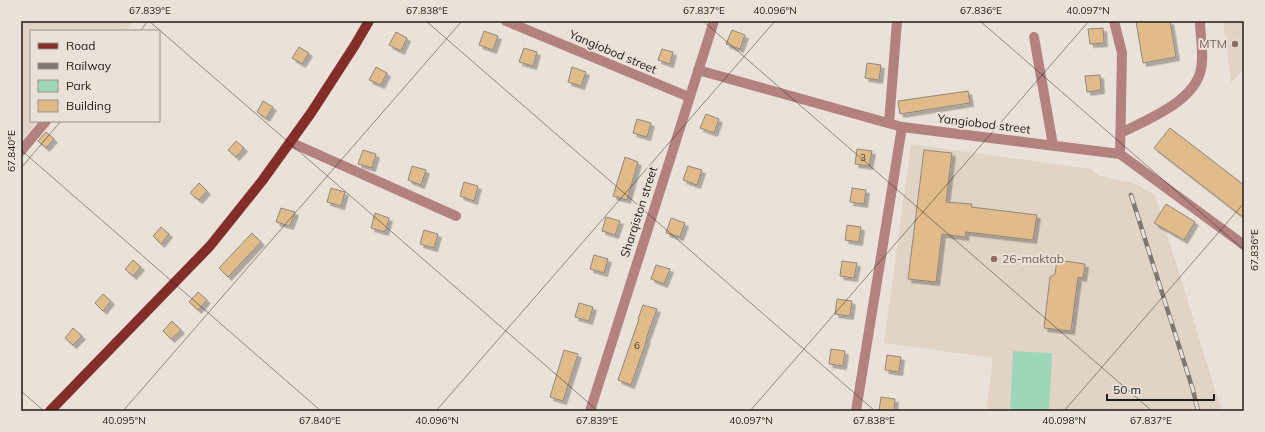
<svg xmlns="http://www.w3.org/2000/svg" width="1265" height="432" font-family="Mulish,sans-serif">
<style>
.built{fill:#e1d4c5}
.green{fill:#9dd7b8}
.building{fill:#e1bb89;stroke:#8e877e;filter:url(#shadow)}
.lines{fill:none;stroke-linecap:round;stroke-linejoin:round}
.minor{stroke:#b4827e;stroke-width:10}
.major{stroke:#832e2b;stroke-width:10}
.rail-casing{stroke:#7d7872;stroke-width:4.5}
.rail{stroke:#eae2d9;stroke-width:3;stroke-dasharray:9;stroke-linecap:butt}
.ticks{fill:none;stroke:#1e1c18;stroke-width:1;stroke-opacity:0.45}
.education-dot{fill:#8d6e63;stroke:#eae2d9;stroke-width:1.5}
.labels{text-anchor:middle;stroke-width:4;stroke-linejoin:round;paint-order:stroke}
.number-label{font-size:10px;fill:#4f4434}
.education-label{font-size:12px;fill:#785e54;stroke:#eae2d9;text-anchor:end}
.street-label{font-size:12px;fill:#1e1c18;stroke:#eae2d9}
.neatline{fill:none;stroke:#1e1c18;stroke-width:1.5}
.ticks-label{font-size:10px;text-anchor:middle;fill:#1e1c18}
</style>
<defs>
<filter id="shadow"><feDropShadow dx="3.5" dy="3.5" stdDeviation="0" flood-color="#0004"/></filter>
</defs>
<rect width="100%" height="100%" fill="#eae2d9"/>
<g class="built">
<polygon points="21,21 134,21 126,31 31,31 31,121 38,121 21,141"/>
<polygon points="1223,21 1244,21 1244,68 1231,83"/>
<polygon points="911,144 1091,169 1099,176 1134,183 1155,195 1217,396 1223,411 986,411 993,358 884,343"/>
</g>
<polygon class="green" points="1013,351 1052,353 1049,411 1010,411"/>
<g class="building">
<polygon points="1136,21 1170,21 1176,57 1143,63"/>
<polygon points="1103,28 1104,43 1090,44 1088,29"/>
<polygon points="732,30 745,35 740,49 726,44"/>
<polygon points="484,31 498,36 493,50 479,45"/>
<polygon points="396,32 407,38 401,51 389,45"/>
<polygon points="299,47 309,53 302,64 292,58"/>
<polygon points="524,48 537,52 533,66 519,62"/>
<polygon points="662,49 673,52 670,64 658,60"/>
<polygon points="867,63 881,65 879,80 865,78"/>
<polygon points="376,67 387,73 381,85 369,80"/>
<polygon points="572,67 586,72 581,86 568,82"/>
<polygon points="1100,75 1101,90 1087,92 1085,76"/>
<polygon points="968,91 970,103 900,114 898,101"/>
<polygon points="263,101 273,107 266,118 257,112"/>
<polygon points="706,114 719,119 714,133 700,128"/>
<polygon points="637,119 651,123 647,137 633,133"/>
<polygon points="1170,128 1244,185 1244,218 1154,148"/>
<polygon points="46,132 54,139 46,148 38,141"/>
<polygon points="236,141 244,148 236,157 228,150"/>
<polygon points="857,149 872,151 869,166 855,164"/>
<polygon points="363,150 376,154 372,168 358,164"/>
<polygon points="924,150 952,153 946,202 972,204 971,207 1037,215 1033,240 966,232 965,237 942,234 936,282 908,279"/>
<polygon points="625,157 638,162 627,200 613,196"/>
<polygon points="412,166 426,170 421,185 408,180"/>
<polygon points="688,166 702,170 697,185 683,180"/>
<polygon points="464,182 478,186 474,201 460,196"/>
<polygon points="199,183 207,191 199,200 190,193"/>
<polygon points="331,188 345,192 341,206 327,202"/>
<polygon points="852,188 866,190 864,204 850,202"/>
<polygon points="1166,204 1195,222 1184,240 1154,223"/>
<polygon points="281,208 295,212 290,226 276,222"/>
<polygon points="375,213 389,218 385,232 371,228"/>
<polygon points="606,217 620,221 615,235 602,231"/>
<polygon points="671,218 685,223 680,237 666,233"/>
<polygon points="847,225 861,227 859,242 845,240"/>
<polygon points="161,227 169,234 161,244 153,236"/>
<polygon points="424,230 438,234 434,248 420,244"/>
<polygon points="252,233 261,242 228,277 219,268"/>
<polygon points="594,255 608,259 604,273 590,269"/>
<polygon points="133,260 141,267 133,276 125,269"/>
<polygon points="1057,260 1085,264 1083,278 1078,277 1071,331 1044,328 1050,277 1055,274"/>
<polygon points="842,261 857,263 854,278 840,276"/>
<polygon points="656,265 670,269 664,284 651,279"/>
<polygon points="198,292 207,300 198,310 189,302"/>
<polygon points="103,294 111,301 103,311 95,303"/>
<polygon points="837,299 852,301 850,316 835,314"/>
<polygon points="579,303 593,307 589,321 575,317"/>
<polygon points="643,305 657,309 646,339 647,339 631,385 618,380 639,319 638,319"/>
<polygon points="172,321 181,330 171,339 163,331"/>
<polygon points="73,328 82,336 73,345 65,338"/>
<polygon points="831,349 845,351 843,366 829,364"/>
<polygon points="564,350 578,354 563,401 550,397"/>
<polygon points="887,355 901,357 899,372 885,370"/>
<polygon points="881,397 895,399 894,411 879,411"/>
</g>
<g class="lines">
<g class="minor">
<polyline points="506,21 689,97"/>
<polyline points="1114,21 1122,53 1120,154"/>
<polyline points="1034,37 1053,145"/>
<polyline points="698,70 902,127 1120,154 1244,245"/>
<polyline points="889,123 897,21"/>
<path d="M1121 133C1146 120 1191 103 1200 73 1205 57 1200 37 1200 21"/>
<polyline points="290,142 456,216"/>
<polyline points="21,151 46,121"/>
<polyline points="590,411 714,21"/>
<polyline points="856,411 902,127"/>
</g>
<polyline class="major" points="50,411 210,246 262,181 311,113 355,45 369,21"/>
<defs>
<polyline id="rail" points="1131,195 1193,390 1198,411"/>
</defs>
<use href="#rail" class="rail-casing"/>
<use href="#rail" class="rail"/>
</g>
<path class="ticks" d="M149 21 598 411M426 21 875 411M703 21 1152 411M980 21 1244 250M140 31 148 21M21 150 321 411M21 168 61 121M21 391 44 411M123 411 462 21M436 411 775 21M750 411 1089 21M1064 411 1244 203"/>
<g class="education-dot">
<circle cx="1235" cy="44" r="4"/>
<circle cx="994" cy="259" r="4"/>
</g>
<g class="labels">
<g class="number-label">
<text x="863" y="161">3</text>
<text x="637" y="349">6</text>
</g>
<g class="education-label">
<text x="1227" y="48">MTM</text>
<text x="1002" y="263" text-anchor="start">26-maktab</text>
</g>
<g class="street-label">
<text transform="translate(613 52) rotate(23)" y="4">Yangiobod street</text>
<text transform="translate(984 124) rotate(7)" y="4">Yangiobod street</text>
<text transform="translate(639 212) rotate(-72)" y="4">Sharqiston street</text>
</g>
</g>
<rect width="1265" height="432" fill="none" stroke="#eae2d9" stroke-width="44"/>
<rect x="30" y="30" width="130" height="92" fill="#eae2d9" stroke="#98938c"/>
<rect x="38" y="43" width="20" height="6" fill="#832e2b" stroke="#98938c"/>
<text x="66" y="50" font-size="12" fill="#1e1c18">Road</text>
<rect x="38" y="63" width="20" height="6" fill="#7d7872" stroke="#98938c"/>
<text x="66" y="70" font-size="12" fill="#1e1c18">Railway</text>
<rect x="38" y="80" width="20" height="12" fill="#9dd7b8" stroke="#98938c"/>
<text x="66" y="90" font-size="12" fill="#1e1c18">Park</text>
<rect x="38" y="100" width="20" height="12" fill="#e1bb89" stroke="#98938c"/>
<text x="66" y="110" font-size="12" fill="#1e1c18">Building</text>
<path d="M1107 394v6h107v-6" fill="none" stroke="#1e1c18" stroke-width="2"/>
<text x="1113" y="394" font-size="12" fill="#1e1c18" stroke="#eae2d9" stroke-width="3" paint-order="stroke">50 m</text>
<rect x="22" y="22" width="1221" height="388" class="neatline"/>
<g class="ticks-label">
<text x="150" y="14">67.839°E</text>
<text x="427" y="14">67.838°E</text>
<text x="704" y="14">67.837°E</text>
<text x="775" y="14">40.096°N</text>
<text x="981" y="14">67.836°E</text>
<text x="1088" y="14">40.097°N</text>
<text transform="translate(11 151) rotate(-90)" y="4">67.840°E</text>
<text transform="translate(1254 250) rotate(-90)" y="4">67.836°E</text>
<text x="124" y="424">40.095°N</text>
<text x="320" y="424">67.840°E</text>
<text x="437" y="424">40.096°N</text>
<text x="597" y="424">67.839°E</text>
<text x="751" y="424">40.097°N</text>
<text x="874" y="424">67.838°E</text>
<text x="1064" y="424">40.098°N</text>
<text x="1151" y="424">67.837°E</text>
</g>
</svg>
